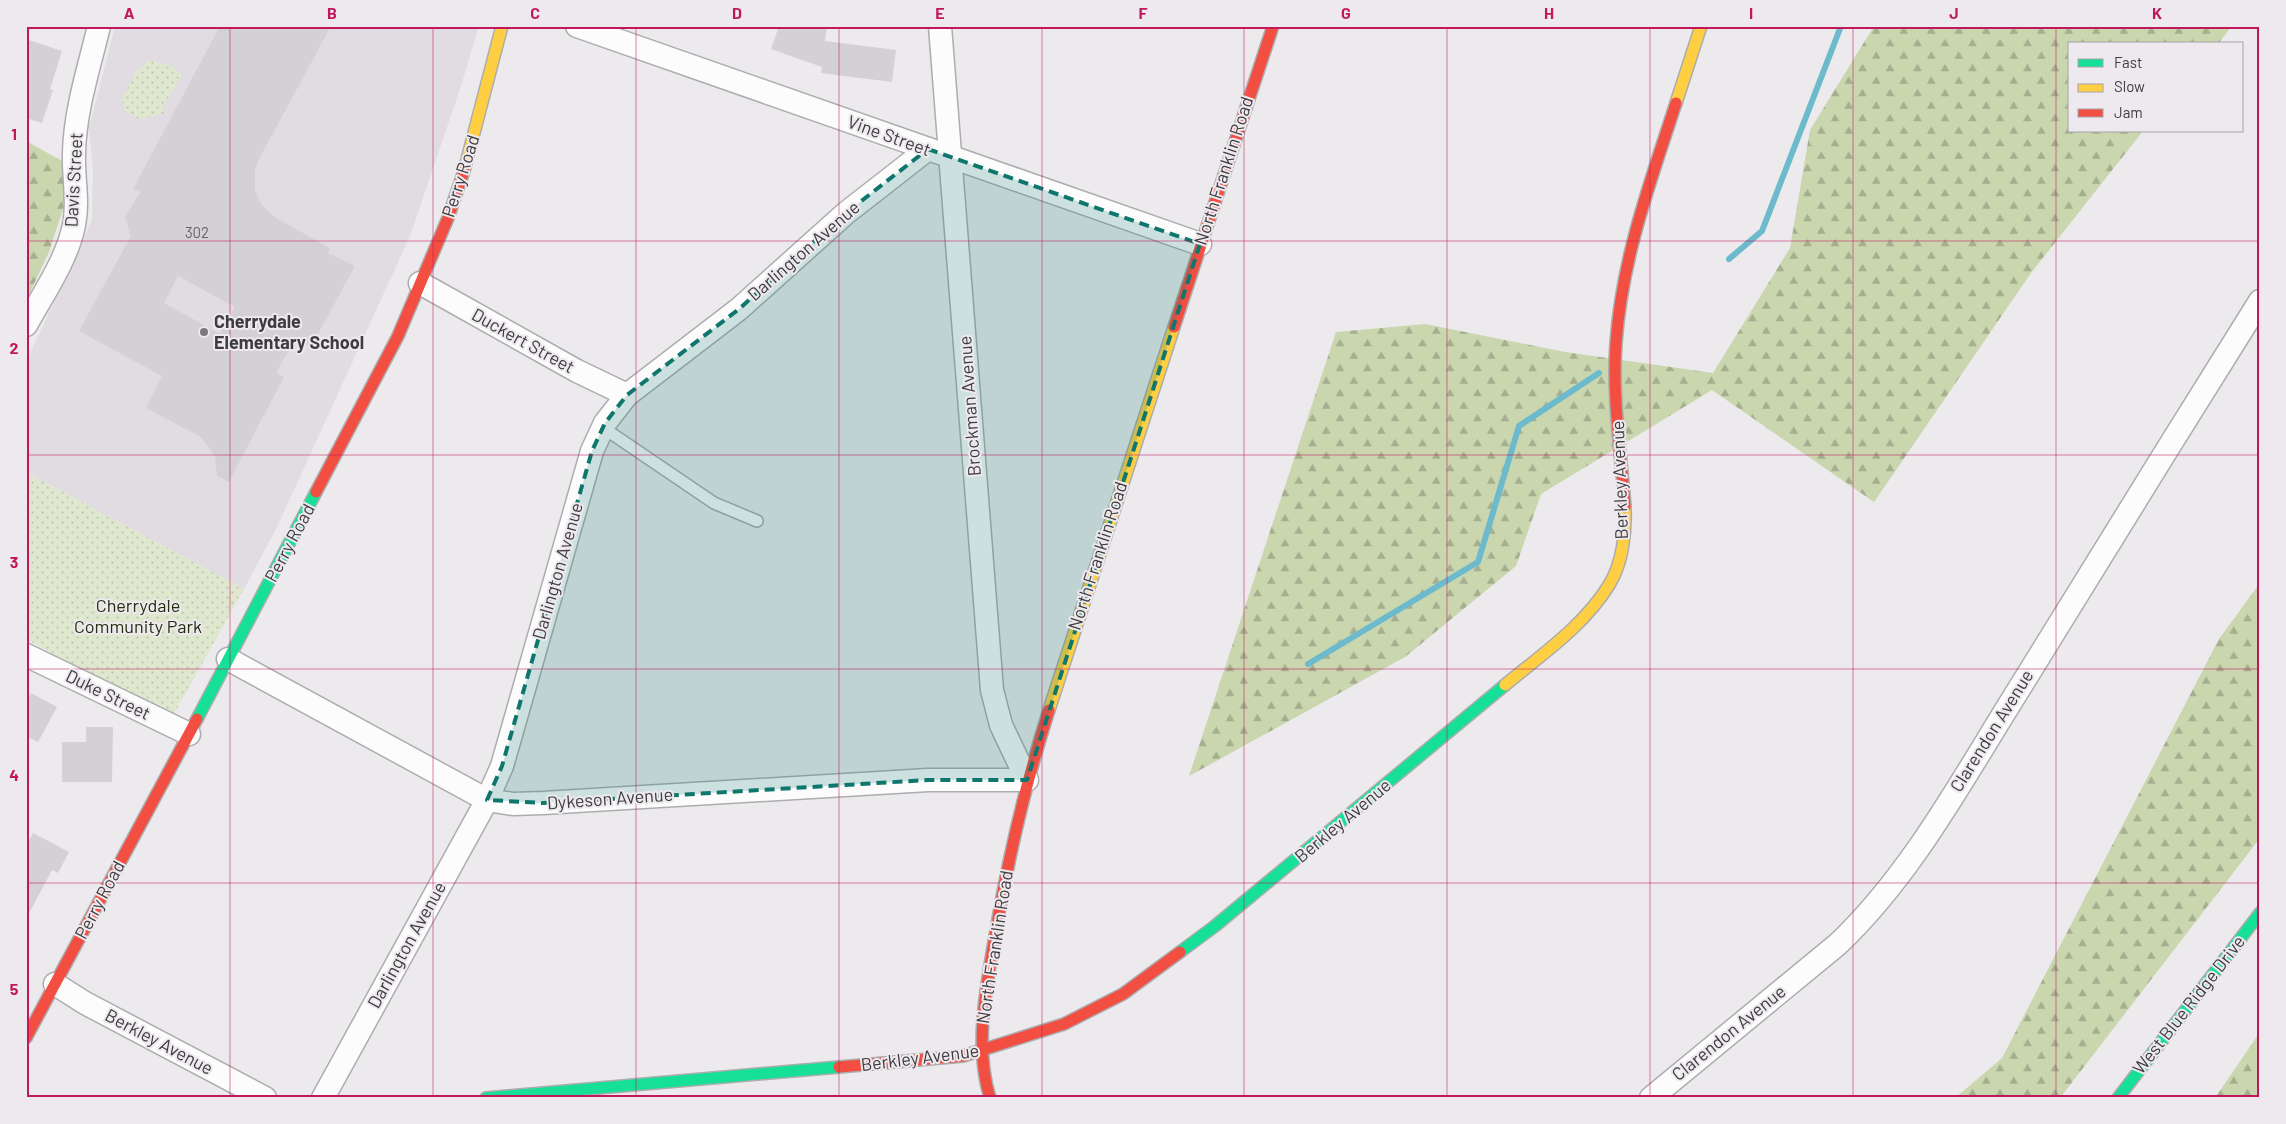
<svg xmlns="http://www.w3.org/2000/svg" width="2286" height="1124" font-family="Barlow,sans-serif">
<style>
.built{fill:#e1dbe2}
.forest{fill:url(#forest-firs)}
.park{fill:url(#park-dots)}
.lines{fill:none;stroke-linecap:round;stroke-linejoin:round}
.stream{stroke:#6dbacd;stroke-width:6}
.building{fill:#d3d1d3;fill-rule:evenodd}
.lane-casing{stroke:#adacae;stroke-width:14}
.street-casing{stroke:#adacae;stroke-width:25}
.fast-casing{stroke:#adacae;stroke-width:14}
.slow-casing{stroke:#adacae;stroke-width:14}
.jam-casing{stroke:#adacae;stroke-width:14}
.lane{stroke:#fcfcfc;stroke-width:11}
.street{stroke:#fcfcfc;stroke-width:22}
.fast{stroke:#16e098;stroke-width:11}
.slow{stroke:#ffcf43;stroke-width:11}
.jam{stroke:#f24e42;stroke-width:11}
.marked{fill:#0f766e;fill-opacity:0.2;stroke:#0f766e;stroke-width:4;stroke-dasharray:10 6;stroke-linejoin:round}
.grid{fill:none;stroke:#c2185b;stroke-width:1;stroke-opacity:0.55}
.poi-dot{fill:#7b797b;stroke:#ede9ee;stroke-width:2}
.labels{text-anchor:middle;stroke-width:4;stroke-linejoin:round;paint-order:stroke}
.number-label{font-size:15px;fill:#666466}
.street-label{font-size:18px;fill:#3e3c3e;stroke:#ede9ee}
.poi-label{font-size:18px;font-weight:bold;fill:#3e3c3e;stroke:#ede9ee;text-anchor:start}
.park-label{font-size:18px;fill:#252e0e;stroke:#ede9ee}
.neatline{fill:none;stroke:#c2185b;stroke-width:2}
.grid-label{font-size:16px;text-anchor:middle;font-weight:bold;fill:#c2185b}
</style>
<defs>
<pattern id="forest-firs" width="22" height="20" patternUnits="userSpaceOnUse" patternTransform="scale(1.25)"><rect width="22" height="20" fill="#c9d6ae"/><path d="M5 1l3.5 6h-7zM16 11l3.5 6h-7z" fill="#a5af8f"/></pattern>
<pattern id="park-dots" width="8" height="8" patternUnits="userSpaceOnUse" patternTransform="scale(1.25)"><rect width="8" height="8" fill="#dfe7cf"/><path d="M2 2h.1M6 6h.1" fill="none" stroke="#c0c7b3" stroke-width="1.8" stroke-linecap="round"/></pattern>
</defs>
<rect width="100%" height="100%" fill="#eceaed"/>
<polygon class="built" points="115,26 479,26 460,89 410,236 277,527 244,589 26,472 26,362 92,220 93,169 89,128"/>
<g class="forest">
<polygon points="1874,26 2232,26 2218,44 2070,44 2070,131 2143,131 2031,273 1874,502 1712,390 1541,494 1516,566 1405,657 1189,776 1336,332 1425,324 1565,352 1713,373 1790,248 1810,130"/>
<polygon points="26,141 64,162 68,194 49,252 26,301"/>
<polygon points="2260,583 2260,838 2060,1098 1955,1098 2002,1058 2219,639"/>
<polygon points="2260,1032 2260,1098 2215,1098"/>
</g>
<g class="park">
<path d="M149 60C154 60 156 63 161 63 171 64 174 67 182 75L162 108 165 113 139 119 125 111 122 100 136 71 144 66Z"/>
<polygon points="26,472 244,589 171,719 26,639"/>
</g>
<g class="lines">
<g class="stream">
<polyline points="1729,259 1762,231 1841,26"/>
<polyline points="1308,664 1478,562 1519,426 1599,373"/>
</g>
</g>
<g class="building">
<path d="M220 26H331L259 159 255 170V191L262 205 276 218 330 248 328 253 355 266 311 347 295 339 276 373 284 377 229 482 217 476 215 456 201 437 146 408 162 376 79 331 131 236 125 218 140 192 133 189ZM178 276 235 307 220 334 164 303Z"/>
<polygon points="779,26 827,26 825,41 896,50 892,82 821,73 822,67 771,49"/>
<polygon points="26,39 62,51 50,89 53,90 42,123 26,118"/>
<polygon points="31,693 57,707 38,742 26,736 26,702"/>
<polygon points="86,727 113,727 112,782 62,782 62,742 86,742"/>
<polygon points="33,833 69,852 58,873 52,870 26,919 26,846"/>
</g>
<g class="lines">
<defs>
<polyline id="lane" points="602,427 714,503 757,521"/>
<g id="street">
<path d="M577 26C785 99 992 173 1200 244"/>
<polyline points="420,283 577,371 627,395"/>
<path d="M26 325C43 294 67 260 74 225 79 201 73 178 74 153 75 110 89 68 99 26"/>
<polyline points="26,655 189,734"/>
<polyline points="228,659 487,800 513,804 543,803 928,780 1027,780 1001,725 992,690 940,26"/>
<polyline points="55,984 85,1003 265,1098"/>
<polyline points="323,1098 487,800 502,766 592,451 605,423 627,395 739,309 846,213 928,149"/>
<path d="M1651 1098 1838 944C1913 873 1964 776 2019 689 2099 559 2179 430 2260 301"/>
</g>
<g id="fast">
<polyline points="197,719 316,492"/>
<polyline points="1180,952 1215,926 1505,685"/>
<polyline points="486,1098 839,1067"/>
<polyline points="2118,1098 2260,913"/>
</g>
<g id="slow">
<polyline points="1676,103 1701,26"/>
<polyline points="464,171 502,26"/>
<path d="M1505 685C1541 655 1584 626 1609 585 1623 563 1626 531 1625 507"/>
<polyline points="1049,710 1174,327"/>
</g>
<g id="jam">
<polyline points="1174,327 1273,26"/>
<polyline points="316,492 398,336 448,218 464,171"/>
<path d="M1625 507C1621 453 1612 397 1616 343 1622 258 1650 183 1676 103"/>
<polyline points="26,1038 197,719"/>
<polyline points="839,1067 963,1056 1064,1024 1123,994 1180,952"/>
<path d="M990 1098C974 1046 986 989 995 936 1008 859 1025 785 1049 710"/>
</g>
</defs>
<use href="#lane" class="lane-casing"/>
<use href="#street" class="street-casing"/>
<use href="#fast" class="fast-casing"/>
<use href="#slow" class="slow-casing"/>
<use href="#jam" class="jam-casing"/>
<use href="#lane" class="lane"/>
<use href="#street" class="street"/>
<use href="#fast" class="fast"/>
<use href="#slow" class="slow"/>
<use href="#jam" class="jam"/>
</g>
<path class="marked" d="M928 149 1200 244 1027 780H928L543 803 487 800 502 766 592 451 605 423 627 395 739 309 846 213Z"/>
<path class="grid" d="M230 26V1098M433 26V1098M636 26V1098M839 26V1098M1042 26V1098M1244 26V1098M1447 26V1098M1650 26V1098M1853 26V1098M2056 26V1098M26 241H2260M26 455H2260M26 669H2260M26 883H2260"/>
<circle class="poi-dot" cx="204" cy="332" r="5"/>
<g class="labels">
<g class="number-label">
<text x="197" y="238">302</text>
</g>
<g class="street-label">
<text transform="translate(889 136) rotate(20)" y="6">Vine Street</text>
<text transform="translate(1224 171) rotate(-72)" y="6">North Franklin Road</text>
<text transform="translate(461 176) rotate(-72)" y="6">Perry Road</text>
<text transform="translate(74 180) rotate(-87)" y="6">Davis Street</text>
<text transform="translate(804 251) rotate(-41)" y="6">Darlington Avenue</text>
<text transform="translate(523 341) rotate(29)" y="6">Duckert Street</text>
<text transform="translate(970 406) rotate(-94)" y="6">Brockman Avenue</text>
<text transform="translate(1620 480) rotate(-92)" y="6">Berkley Avenue</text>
<text transform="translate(290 543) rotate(-62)" y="6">Perry Road</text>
<text transform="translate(1098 556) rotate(-72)" y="6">North Franklin Road</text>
<text transform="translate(558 571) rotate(-74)" y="6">Darlington Avenue</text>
<text transform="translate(108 695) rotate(26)" y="6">Duke Street</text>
<text transform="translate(1992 731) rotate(-58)" y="6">Clarendon Avenue</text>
<text transform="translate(610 799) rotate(-4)" y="6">Dykeson Avenue</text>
<text transform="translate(1343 821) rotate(-40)" y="6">Berkley Avenue</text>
<text transform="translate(100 900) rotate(-62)" y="6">Perry Road</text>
<text transform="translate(407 945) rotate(-61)" y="6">Darlington Avenue</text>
<text transform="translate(995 947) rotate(-81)" y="6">North Franklin Road</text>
<text transform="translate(2189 1005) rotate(-52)" y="6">West Blue Ridge Drive</text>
<text transform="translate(1729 1033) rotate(-39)" y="6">Clarendon Avenue</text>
<text transform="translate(159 1042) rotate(28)" y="6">Berkley Avenue</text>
<text transform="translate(920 1058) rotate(-7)" y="6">Berkley Avenue</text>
</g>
<g class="poi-label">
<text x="214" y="328">Cherrydale<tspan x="214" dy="21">Elementary School</tspan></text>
</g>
<g class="park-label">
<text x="138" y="612">Cherrydale<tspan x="138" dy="21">Community Park</tspan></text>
</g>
</g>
<rect width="2286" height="1124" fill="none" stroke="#ede9ee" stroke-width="55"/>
<rect x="2068" y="42" width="175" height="90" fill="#ede9ee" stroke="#a7a4a8"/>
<rect x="2078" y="59" width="25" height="8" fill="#16e098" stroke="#a7a4a8"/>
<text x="2114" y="68" font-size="15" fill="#3e3c3e">Fast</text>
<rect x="2078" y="84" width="25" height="8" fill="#ffcf43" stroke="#a7a4a8"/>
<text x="2114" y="92" font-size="15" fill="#3e3c3e">Slow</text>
<rect x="2078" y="109" width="25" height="8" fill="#f24e42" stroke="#a7a4a8"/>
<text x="2114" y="118" font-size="15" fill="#3e3c3e">Jam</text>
<rect x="28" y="28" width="2230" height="1068" class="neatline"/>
<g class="grid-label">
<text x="129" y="19">A</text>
<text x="332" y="19">B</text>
<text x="535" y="19">C</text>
<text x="737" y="19">D</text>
<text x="940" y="19">E</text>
<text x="1143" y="19">F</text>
<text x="1346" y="19">G</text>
<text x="1549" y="19">H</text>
<text x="1751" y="19">I</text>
<text x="1954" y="19">J</text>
<text x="2157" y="19">K</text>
<text x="14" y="140">1</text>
<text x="14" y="354">2</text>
<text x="14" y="568">3</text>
<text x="14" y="781">4</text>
<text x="14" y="995">5</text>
</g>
</svg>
